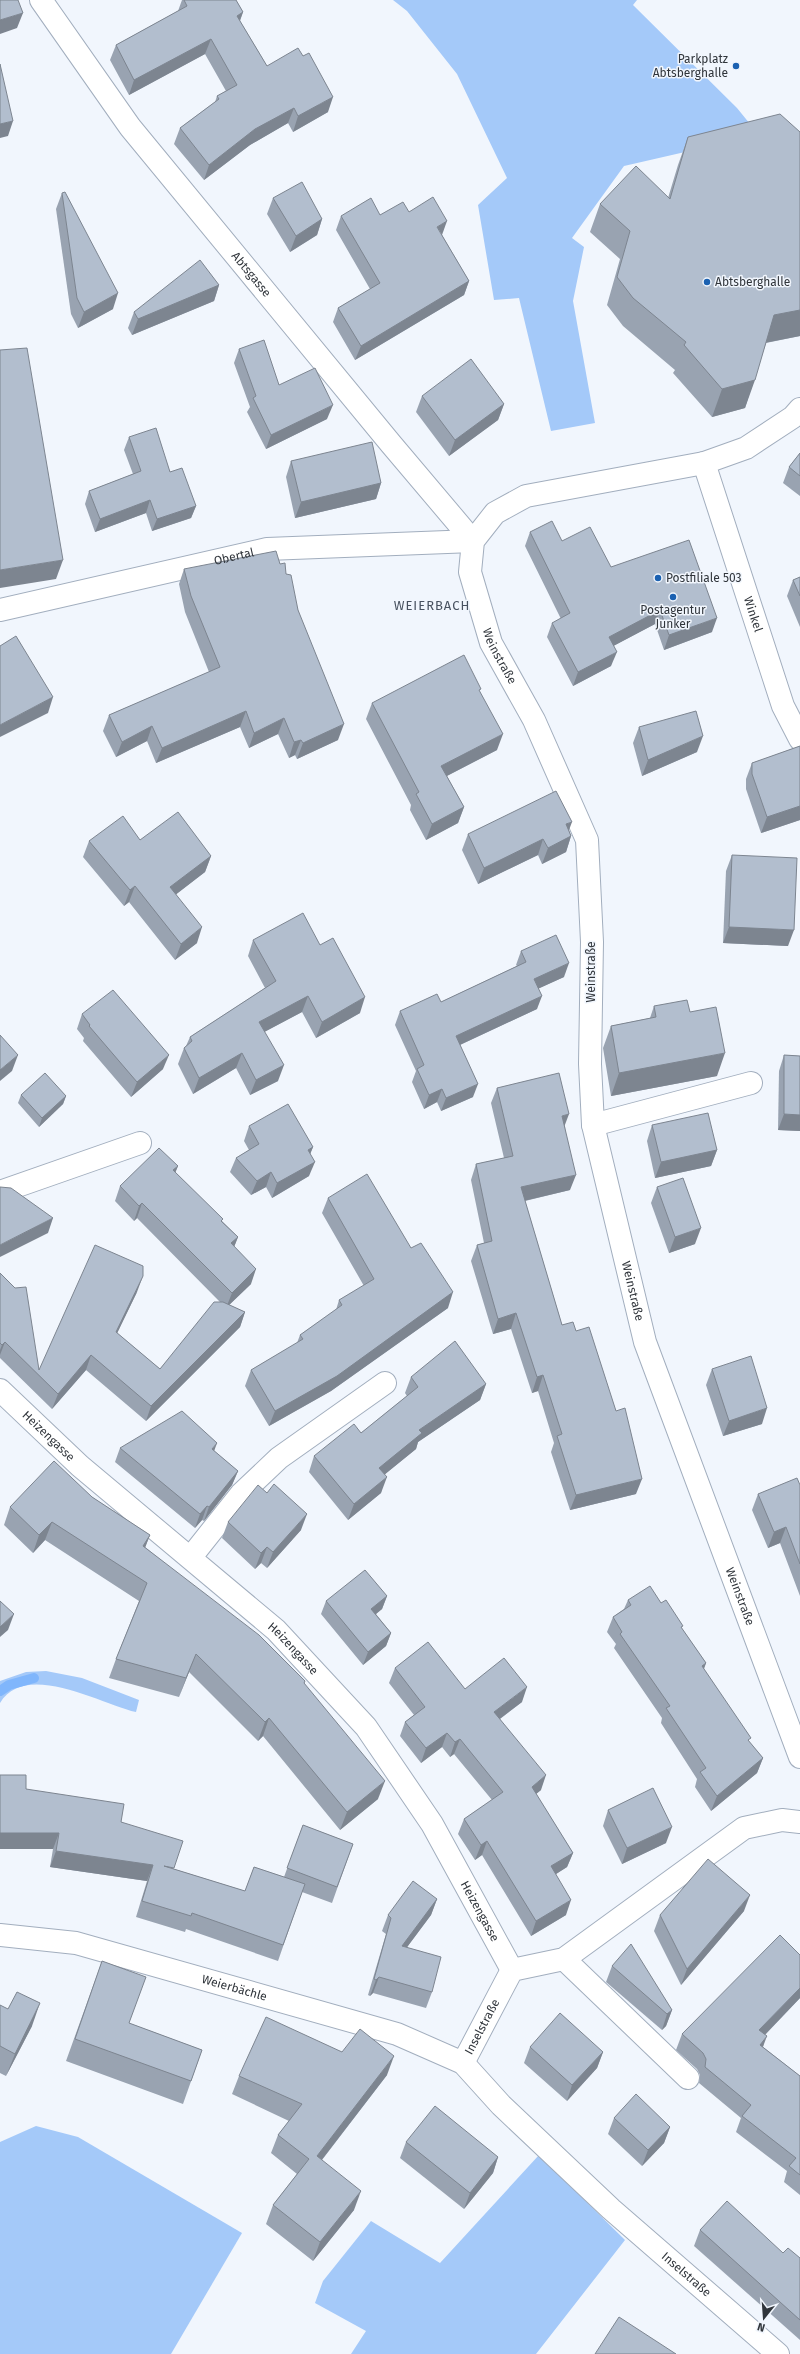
<svg xmlns="http://www.w3.org/2000/svg" width="800" height="2354" font-family="'Fira Sans',sans-serif">
<style>
.green{fill:#a4c9f9}
.lines{fill:none;stroke-linecap:round;stroke-linejoin:round}
.stream{stroke:#80b6fc;stroke-width:10}
.minor-casing{stroke:#a2aebe;stroke-width:24}
.minor{stroke:#fff;stroke-width:22}
.wall{fill:#99a3b1}
.shaded-wall{fill:#7d8590}
.building{fill:#b2bece;stroke:#7d8590}
.poi-dot{fill:#1b61b1;stroke:#f1f6fd;stroke-width:1.5}
.labels{text-anchor:middle;stroke-width:3;stroke-linejoin:round;paint-order:stroke}
.poi-label{font-size:12px;fill:#30353b;stroke:#f1f6fd;text-anchor:start}
.street-label{font-size:12px;fill:#30353b;stroke:#f1f6fd}
.neighbourhood-label{font-size:13px;letter-spacing:1px;fill:#47515f;stroke:#f1f6fd}
</style>
<rect width="100%" height="100%" fill="#f1f6fd"/>
<g class="green">
<polygon points="393,0 637,0 633,5 737,108 759,135 624,166 572,238 584,247 573,301 595,423 551,431 519,298 494,300 478,205 507,178 457,74 407,11"/>
<path d="M46 1671 82 1678 139 1700 136 1712C101 1704 25 1660 0 1703V1681L26 1672Z"/>
<polygon points="36,2126 78,2137 242,2233 171,2354 0,2354 0,2142"/>
<polygon points="539,2155 625,2240 536,2354 351,2354 366,2331 315,2303 323,2281 371,2221 440,2263"/>
</g>
<g class="lines">
<polyline class="stream" points="0,1691 9,1685 34,1678"/>
<defs>
<g id="minor">
<path id="s1" d="M41 0 130 127 391 444 473 541"/>
<path id="s2" d="M800 409 793 417 746 448 704 463 526 496 495 513 473 541 470 572 491 643 534 720 587 840 592 942 590 1064 593 1125 645 1342 800 1757"/>
<path id="s3" d="M704 463 783 706 800 739"/>
<path id="s4" d="M0 610 267 549 473 541"/>
<polyline points="593,1125 751,1083"/>
<polyline points="0,1192 140,1143"/>
<path id="s5" d="M0 1390 80 1466 276 1630 366 1727 432 1824 512 1970"/>
<polyline points="191,1557 241,1494 279,1458 385,1383"/>
<path id="s6" d="M0 1935 76 1943 397 2034 463 2063 501 2105 611 2209 778 2354"/>
<polyline points="564,1959 688,2078"/>
<path id="s7" d="M463 2063 512 1970 564 1959 744 1828 782 1820 800 1822"/>
</g>
</defs>
<use href="#minor" class="minor-casing"/>
<use href="#minor" class="minor"/>
</g>
<g class="wall">
<polygon points="182,0 236,0 243,12 240,21 267,66 328,112 293,132 288,123 250,145 204,180 174,144 180,128 215,102 217,96 226,91 205,54 129,95 110,60 116,45 178,11"/>
<polygon points="800,132 800,336 766,343 745,408 712,417 673,373 675,370 623,326 607,305 620,259 590,232 600,204 668,198 678,165 688,137"/>
<polygon points="62,193 113,309 78,328 71,314 56,209"/>
<polygon points="273,198 322,219 317,235 290,252 267,214"/>
<polygon points="409,212 442,235 469,281 464,295 355,360 333,322 338,308 370,289 336,230 341,216 380,215"/>
<polygon points="219,285 214,301 132,335 128,328 134,312"/>
<polygon points="239,349 279,385 327,419 266,449 247,412 250,407 234,363"/>
<polygon points="422,396 504,404 498,420 449,456 416,412"/>
<polygon points="129,437 170,472 196,506 191,518 152,531 146,513 95,532 85,504 89,491 133,474 124,450"/>
<polygon points="800,453 800,496 783,483 789,467"/>
<polygon points="291,461 381,483 376,499 295,518 286,477"/>
<polygon points="530,532 562,541 611,567 712,632 664,650 655,624 613,646 611,666 573,686 547,637 552,623 561,619 525,546"/>
<polygon points="280,564 286,574 298,610 338,740 297,759 295,755 289,758 278,734 249,748 240,727 156,763 147,741 116,757 103,731 109,715 209,672 185,612 179,584 184,569"/>
<polygon points="800,577 800,627 787,596 793,580"/>
<polygon points="480,692 497,750 447,776 464,807 458,823 426,840 410,810 411,805 366,719 372,703"/>
<polygon points="639,727 697,752 642,776 633,743"/>
<polygon points="800,746 800,820 761,833 746,789 746,779 752,763"/>
<polygon points="569,830 571,836 566,852 542,864 538,855 478,884 462,850 468,834"/>
<polygon points="140,840 211,856 205,872 176,894 197,943 175,960 129,902 124,906 83,857 89,841"/>
<polygon points="732,855 788,946 723,943 726,871"/>
<polygon points="253,940 320,945 360,1013 316,1038 302,1012 264,1032 278,1081 250,1095 236,1068 193,1094 178,1064 184,1048 186,1046 190,1037 265,988 248,956"/>
<polygon points="521,951 564,977 539,988 537,1009 460,1045 473,1097 441,1111 437,1102 424,1109 412,1082 416,1071 395,1025 400,1011 441,1002 517,966 516,965"/>
<polygon points="654,1006 690,1012 717,1076 611,1096 603,1048 611,1026 650,1018"/>
<polygon points="82,1014 163,1069 131,1097 83,1041 84,1038 77,1029"/>
<polygon points="784,1055 800,1056 800,1131 778,1130 779,1071"/>
<polygon points="497,1088 565,1126 570,1190 525,1201 562,1325 636,1494 570,1510 551,1452 554,1443 538,1391 532,1393 511,1329 493,1334 471,1261 477,1245 484,1243 471,1180 476,1164 504,1158 491,1103"/>
<polygon points="21,1095 66,1096 63,1104 39,1127 18,1103"/>
<polygon points="652,1125 717,1150 711,1166 655,1178 647,1141"/>
<polygon points="249,1126 313,1147 310,1154 309,1176 272,1198 266,1187 251,1195 230,1172 236,1158 249,1150 244,1141"/>
<polygon points="178,1166 175,1172 222,1221 238,1237 234,1247 251,1284 229,1305 245,1312 240,1327 146,1421 86,1370 52,1409 0,1358 0,1273 39,1370 137,1292 117,1333 160,1369 220,1302 137,1218 134,1221 115,1201 120,1186"/>
<polygon points="657,1187 695,1244 669,1253 651,1203"/>
<polygon points="328,1198 411,1248 448,1308 331,1391 269,1426 245,1386 251,1370 297,1343 300,1335 336,1310 339,1300 364,1286 322,1213"/>
<polygon points="712,1369 762,1424 723,1436 706,1385"/>
<polygon points="411,1377 486,1384 480,1400 418,1442 416,1449 385,1474 381,1493 348,1520 309,1472 314,1456 361,1433 407,1396 405,1393"/>
<polygon points="120,1448 214,1451 238,1471 232,1485 204,1521 202,1520 195,1528 115,1462"/>
<polygon points="800,1485 800,1596 780,1543 768,1548 752,1510 758,1494"/>
<polygon points="92,1497 150,1535 145,1547 305,1681 304,1684 378,1799 340,1830 263,1736 258,1741 189,1672 179,1697 109,1678 116,1659 139,1601 45,1540 33,1553 4,1525 10,1507"/>
<polygon points="228,1522 301,1530 267,1568 261,1563 255,1569 222,1538"/>
<polygon points="387,1596 382,1609 376,1614 391,1633 386,1646 363,1665 321,1614 326,1601"/>
<polygon points="628,1600 661,1603 682,1629 706,1663 704,1669 749,1742 763,1758 757,1773 711,1811 695,1787 697,1779 661,1723 662,1718 614,1648 616,1644 607,1632 613,1617 624,1609"/>
<polygon points="395,1668 465,1689 522,1702 500,1719 541,1790 536,1794 573,1853 567,1867 556,1874 566,1915 531,1936 482,1855 475,1860 458,1834 464,1819 492,1800 454,1754 450,1757 442,1747 421,1763 400,1736 405,1722 414,1715 389,1683"/>
<polygon points="26,1789 121,1822 174,1869 245,1891 254,1867 284,1877 303,1825 353,1844 332,1903 302,1892 278,1961 186,1929 185,1932 136,1917 147,1881 50,1867 53,1849"/>
<polygon points="608,1810 666,1843 622,1864 603,1826"/>
<polygon points="437,1899 431,1915 407,1947 432,1992 426,2008 373,1993 370,1996 368,1995 386,1934 382,1931 388,1915"/>
<polygon points="744,1911 681,1985 654,1931 660,1915"/>
<polygon points="800,1955 800,1998 765,2035 763,2047 800,2076 800,2195 784,2182 787,2171 736,2132 741,2118 699,2083 700,2075 697,2069 676,2050 682,2034"/>
<polygon points="102,1961 129,2023 202,2050 183,2104 66,2061"/>
<polygon points="612,1966 672,2010 666,2026 662,2030 606,1982"/>
<polygon points="0,2005 32,2026 6,2076 0,2073"/>
<polygon points="530,2047 603,2052 597,2068 567,2101 524,2063"/>
<polygon points="387,2075 322,2160 354,2210 313,2261 266,2224 273,2205 297,2174 271,2153 278,2135 289,2121 232,2094 239,2076"/>
<polygon points="614,2118 670,2127 664,2143 642,2166 608,2134"/>
<polygon points="406,2142 498,2157 493,2173 464,2209 400,2158"/>
<polygon points="700,2230 783,2253 800,2258 800,2340 694,2246"/>
</g>
<g class="shaded-wall">
<polygon points="243,12 237,28 237,16"/>
<polygon points="23,13 17,28 0,34 0,20"/>
<polygon points="211,39 205,54 129,95 134,80"/>
<polygon points="333,97 328,112 293,132 298,116"/>
<polygon points="294,108 288,123 250,145 204,180 209,165 255,129"/>
<polygon points="13,121 8,136 0,138 0,124"/>
<polygon points="322,219 317,235 290,252 296,236"/>
<polygon points="447,221 442,235 437,227"/>
<polygon points="469,281 464,295 355,360 361,346"/>
<polygon points="219,285 214,301 132,335 138,319"/>
<polygon points="118,293 113,309 78,328 84,312"/>
<polygon points="800,310 800,336 764,343 774,315"/>
<polygon points="755,380 745,408 712,417 722,389"/>
<polygon points="504,404 498,420 449,456 455,440"/>
<polygon points="333,405 327,419 266,449 271,435"/>
<polygon points="381,483 376,499 295,518 301,502"/>
<polygon points="150,500 146,513 95,532 100,519"/>
<polygon points="196,506 191,518 152,531 157,519"/>
<polygon points="63,560 56,579 0,588 0,570"/>
<polygon points="660,610 655,624 604,651 609,637"/>
<polygon points="717,618 712,632 664,650 669,635"/>
<polygon points="617,652 611,666 573,686 578,672"/>
<polygon points="53,697 48,713 0,737 0,725"/>
<polygon points="246,711 240,727 156,763 162,748"/>
<polygon points="284,718 278,734 249,748 254,733"/>
<polygon points="344,724 338,740 297,759 303,743"/>
<polygon points="152,726 147,741 116,757 122,742"/>
<polygon points="503,734 497,750 435,782 441,766"/>
<polygon points="703,736 697,752 642,776 648,760"/>
<polygon points="301,740 295,755 289,758 294,742"/>
<polygon points="800,806 800,820 761,833 767,817"/>
<polygon points="464,807 458,823 426,840 432,824"/>
<polygon points="572,822 566,838 566,824"/>
<polygon points="571,836 566,852 542,864 548,848"/>
<polygon points="543,839 538,855 478,884 484,868"/>
<polygon points="211,856 205,872 165,903 170,887"/>
<polygon points="135,886 129,902 124,906 130,890"/>
<polygon points="202,927 197,943 175,960 181,944"/>
<polygon points="729,927 794,930 788,946 723,943"/>
<polygon points="569,963 564,977 529,993 534,979"/>
<polygon points="308,996 302,1012 253,1038 259,1022"/>
<polygon points="542,996 537,1009 451,1049 456,1036"/>
<polygon points="365,997 360,1013 316,1038 322,1022"/>
<polygon points="242,1053 236,1068 193,1094 199,1078"/>
<polygon points="725,1053 717,1076 611,1096 619,1073"/>
<polygon points="18,1055 12,1071 0,1081 0,1070"/>
<polygon points="169,1055 163,1069 131,1097 137,1082"/>
<polygon points="284,1065 278,1081 250,1095 256,1080"/>
<polygon points="478,1084 473,1097 441,1111 446,1098"/>
<polygon points="442,1089 437,1102 424,1109 429,1095"/>
<polygon points="66,1096 63,1104 39,1127 42,1118"/>
<polygon points="569,1114 563,1130 562,1116"/>
<polygon points="784,1114 800,1115 800,1131 778,1130"/>
<polygon points="313,1147 307,1162 308,1150"/>
<polygon points="717,1150 711,1166 655,1178 661,1162"/>
<polygon points="315,1162 309,1176 272,1198 277,1183"/>
<polygon points="178,1166 172,1181 173,1170"/>
<polygon points="271,1172 266,1187 251,1195 257,1181"/>
<polygon points="576,1175 570,1190 515,1203 521,1187"/>
<polygon points="142,1203 137,1218 134,1221 139,1206"/>
<polygon points="53,1218 48,1233 0,1257 0,1245"/>
<polygon points="701,1228 695,1244 669,1253 675,1237"/>
<polygon points="238,1237 232,1252 231,1243"/>
<polygon points="256,1269 251,1284 226,1308 232,1293"/>
<polygon points="143,1276 137,1292 110,1348 116,1332"/>
<polygon points="453,1292 448,1308 331,1391 269,1426 275,1411"/>
<polygon points="245,1312 240,1327 146,1421 151,1406"/>
<polygon points="516,1313 511,1329 493,1334 498,1319"/>
<polygon points="5,1342 0,1355 0,1350 2,1345"/>
<polygon points="91,1355 86,1370 52,1409 58,1394"/>
<polygon points="543,1375 538,1391 532,1393 537,1377"/>
<polygon points="486,1384 480,1400 418,1442 416,1449 373,1484 379,1468 419,1430"/>
<polygon points="767,1408 762,1424 723,1436 729,1421"/>
<polygon points="217,1443 212,1457 212,1449"/>
<polygon points="238,1471 232,1485 204,1521 209,1507"/>
<polygon points="387,1477 381,1493 348,1520 354,1504"/>
<polygon points="642,1479 636,1494 570,1510 576,1495"/>
<polygon points="207,1506 202,1520 195,1528 200,1514"/>
<polygon points="307,1514 301,1530 267,1568 273,1552"/>
<polygon points="52,1522 45,1540 33,1553 39,1535"/>
<polygon points="786,1527 780,1543 768,1548 774,1532"/>
<polygon points="150,1535 143,1553 143,1546"/>
<polygon points="267,1547 261,1563 255,1569 261,1553"/>
<polygon points="387,1596 382,1609 366,1622 371,1609"/>
<polygon points="14,1614 8,1630 0,1637 0,1627"/>
<polygon points="391,1633 386,1646 363,1665 368,1652"/>
<polygon points="196,1654 189,1672 179,1697 186,1678"/>
<polygon points="706,1663 700,1678 702,1666"/>
<polygon points="527,1687 522,1702 489,1727 494,1712"/>
<polygon points="269,1718 263,1736 258,1741 265,1722"/>
<polygon points="447,1733 442,1747 421,1763 426,1748"/>
<polygon points="460,1739 454,1754 450,1757 455,1742"/>
<polygon points="763,1758 757,1773 711,1811 717,1796"/>
<polygon points="546,1775 541,1790 526,1802 532,1787"/>
<polygon points="385,1781 378,1799 340,1830 347,1812"/>
<polygon points="672,1827 666,1843 622,1864 627,1848"/>
<polygon points="0,1833 59,1833 53,1849 0,1849"/>
<polygon points="487,1841 482,1855 475,1860 481,1845"/>
<polygon points="56,1851 153,1865 147,1881 50,1867"/>
<polygon points="573,1853 567,1867 545,1881 551,1866"/>
<polygon points="750,1895 744,1911 681,1985 687,1969"/>
<polygon points="437,1899 431,1915 396,1962 402,1946"/>
<polygon points="571,1900 566,1915 531,1936 536,1921"/>
<polygon points="379,1977 373,1993 370,1996 376,1980"/>
<polygon points="800,1988 800,1998 754,2046 759,2030"/>
<polygon points="40,2003 32,2026 6,2076 15,2054"/>
<polygon points="672,2010 666,2026 662,2030 667,2014"/>
<polygon points="767,2036 761,2052 760,2045"/>
<polygon points="603,2052 597,2068 567,2101 572,2085"/>
<polygon points="394,2056 387,2075 310,2175 317,2156"/>
<polygon points="670,2127 664,2143 642,2166 648,2150"/>
<polygon points="498,2157 493,2173 464,2209 470,2193"/>
<polygon points="361,2191 354,2210 313,2261 320,2242"/>
</g>
<g class="building">
<polygon points="0,0 18,0 23,13 0,20"/>
<polygon points="184,0 236,0 243,12 237,16 267,66 298,48 303,56 309,53 333,97 298,116 294,108 255,129 209,165 180,128 219,99 217,96 237,85 211,39 134,80 116,45 187,6"/>
<polygon points="0,64 13,121 0,124"/>
<polygon points="780,114 800,132 800,310 774,315 755,380 722,389 684,345 686,342 633,298 617,277 630,231 600,204 636,166 670,199 688,137"/>
<polygon points="302,182 322,219 296,236 273,198"/>
<polygon points="65,192 118,293 84,312 77,298 62,193"/>
<polygon points="433,197 447,221 437,227 469,281 361,346 338,308 380,283 341,216 371,198 380,215 403,202 409,212"/>
<polygon points="200,260 219,285 138,319 134,312"/>
<polygon points="264,340 279,385 315,368 333,405 271,435 253,398 256,396 239,349"/>
<polygon points="27,348 63,560 0,570 0,350"/>
<polygon points="471,359 504,404 455,440 422,396"/>
<polygon points="156,428 170,472 182,468 196,506 157,519 150,500 100,519 89,491 141,471 129,437"/>
<polygon points="372,442 381,483 301,502 291,461"/>
<polygon points="800,453 800,476 789,467"/>
<polygon points="552,521 562,541 590,527 611,567 689,540 717,618 669,635 660,610 609,637 617,652 578,672 552,623 570,613 530,532"/>
<polygon points="276,551 280,564 285,563 286,574 291,575 298,610 344,724 303,743 301,740 294,742 284,718 254,733 246,711 162,748 152,726 122,742 109,715 220,667 191,596 184,569"/>
<polygon points="800,577 800,596 793,580"/>
<polygon points="16,636 53,697 0,725 0,646"/>
<polygon points="464,655 481,689 479,690 503,734 441,766 464,807 432,824 416,794 419,792 372,703"/>
<polygon points="696,711 703,736 648,760 639,727"/>
<polygon points="800,746 800,806 767,817 752,774 752,763"/>
<polygon points="556,791 572,822 566,824 571,836 548,848 543,839 484,868 468,834"/>
<polygon points="178,812 211,856 170,887 202,927 181,944 135,886 130,890 89,841 123,816 140,840"/>
<polygon points="732,855 797,858 794,930 729,927"/>
<polygon points="303,913 320,945 333,938 365,997 322,1022 308,996 259,1022 284,1065 256,1080 242,1053 199,1078 184,1048 192,1041 190,1037 276,981 253,940"/>
<polygon points="556,935 569,963 534,979 542,996 456,1036 478,1084 446,1098 442,1089 429,1095 417,1069 424,1065 400,1011 437,994 441,1002 526,962 521,951"/>
<polygon points="113,990 169,1055 137,1082 89,1026 90,1025 82,1014"/>
<polygon points="687,1000 690,1012 716,1007 725,1053 619,1073 611,1026 656,1017 654,1006"/>
<polygon points="0,1035 18,1055 0,1070"/>
<polygon points="784,1055 800,1056 800,1115 784,1114"/>
<polygon points="45,1073 66,1096 42,1118 21,1095"/>
<polygon points="559,1073 569,1114 562,1116 576,1175 521,1187 562,1325 573,1322 576,1331 589,1327 616,1411 625,1408 642,1479 576,1495 557,1436 562,1434 543,1375 537,1377 516,1313 498,1319 477,1245 492,1241 476,1164 513,1156 497,1088"/>
<polygon points="288,1104 313,1147 308,1150 315,1162 277,1183 271,1172 257,1181 236,1158 259,1144 249,1126"/>
<polygon points="708,1113 717,1150 661,1162 652,1125"/>
<polygon points="159,1148 178,1166 173,1170 223,1219 221,1221 238,1237 231,1243 256,1269 232,1293 142,1203 139,1206 120,1186"/>
<polygon points="367,1174 411,1248 421,1243 453,1292 337,1376 275,1411 251,1370 303,1339 300,1335 342,1305 339,1300 374,1279 328,1198"/>
<polygon points="683,1178 701,1228 675,1237 657,1187"/>
<polygon points="0,1187 11,1188 53,1218 0,1245"/>
<polygon points="95,1245 143,1266 143,1276 116,1332 160,1369 214,1302 223,1302 245,1312 151,1406 91,1355 58,1394 5,1342 2,1345 0,1343 0,1273 15,1288 26,1287 39,1370"/>
<polygon points="455,1341 486,1384 419,1430 422,1433 379,1468 387,1477 354,1504 314,1456 354,1424 361,1433 418,1387 411,1377"/>
<polygon points="751,1356 767,1408 729,1421 712,1369"/>
<polygon points="182,1411 217,1443 212,1449 238,1471 209,1507 207,1506 200,1514 120,1448"/>
<polygon points="54,1461 92,1497 150,1535 143,1546 259,1635 305,1681 304,1683 385,1781 347,1812 269,1718 265,1722 196,1654 186,1678 116,1659 147,1583 52,1522 39,1535 10,1507"/>
<polygon points="797,1478 800,1485 800,1564 786,1527 774,1532 758,1494"/>
<polygon points="274,1484 307,1514 273,1552 267,1547 261,1553 228,1522 258,1485 267,1493"/>
<polygon points="365,1570 387,1596 371,1609 391,1633 368,1652 326,1601"/>
<polygon points="650,1586 661,1603 666,1600 683,1626 681,1627 706,1663 702,1666 751,1738 748,1740 763,1758 717,1796 700,1772 706,1768 666,1708 670,1706 620,1634 622,1632 613,1617 631,1605 628,1600"/>
<polygon points="0,1601 14,1614 0,1627"/>
<polygon points="428,1642 465,1689 504,1658 527,1687 494,1712 546,1775 532,1787 573,1853 551,1866 571,1900 536,1921 487,1841 481,1845 464,1819 503,1792 460,1739 455,1742 447,1733 426,1748 405,1722 425,1707 395,1668"/>
<polygon points="0,1775 26,1775 26,1789 124,1804 121,1822 183,1841 174,1868 164,1866 245,1891 254,1867 305,1884 283,1945 192,1913 191,1916 142,1901 153,1865 56,1851 59,1833 0,1833"/>
<polygon points="653,1788 672,1827 627,1848 608,1810"/>
<polygon points="303,1825 353,1844 337,1887 287,1868"/>
<polygon points="708,1859 750,1895 687,1969 660,1915"/>
<polygon points="413,1881 437,1899 402,1946 441,1957 432,1992 379,1977 376,1980 374,1979 391,1918 388,1915"/>
<polygon points="780,1935 800,1955 800,1988 759,2030 767,2036 760,2045 800,2076 800,2175 789,2166 796,2158 742,2116 751,2105 705,2067 706,2059 703,2053 682,2034"/>
<polygon points="631,1944 672,2010 667,2014 612,1966"/>
<polygon points="102,1961 146,1977 129,2023 202,2050 191,2081 75,2039"/>
<polygon points="17,1992 40,2003 15,2054 0,2046 0,2005 8,2009"/>
<polygon points="560,2013 603,2052 572,2085 530,2047"/>
<polygon points="266,2017 342,2052 360,2029 394,2056 317,2156 361,2191 320,2242 273,2205 309,2159 278,2135 302,2104 239,2076"/>
<polygon points="636,2094 670,2127 648,2150 614,2118"/>
<polygon points="435,2106 498,2157 470,2193 406,2142"/>
<polygon points="727,2201 783,2253 788,2248 800,2258 800,2320 700,2230"/>
<polygon points="619,2317 676,2354 595,2354"/>
</g>
<g class="poi-dot">
<circle cx="736" cy="66" r="4"/>
<circle cx="707" cy="282" r="4"/>
<circle cx="658" cy="578" r="4"/>
<circle cx="673" cy="597" r="4"/>
</g>
<g class="labels">
<g class="poi-label">
<text x="728" y="63" text-anchor="end">Parkplatz<tspan x="728" dy="14">Abtsberghalle</tspan></text>
<text x="715" y="286">Abtsberghalle</text>
<text x="666" y="582">Postfiliale 503</text>
<text x="673" y="614" text-anchor="middle">Postagentur<tspan x="673" dy="14">Junker</tspan></text>
</g>
<g class="street-label">
<text dy="4" stroke="none"><textPath href="#s1" startOffset="346">Abtsgasse</textPath></text>
<text dy="4" stroke="none"><textPath href="#s4" startOffset="240">Obertal</textPath></text>
<text dy="4" stroke="none"><textPath href="#s3" startOffset="159">Winkel</textPath></text>
<text dy="4" stroke="none"><textPath href="#s2" startOffset="484">Weinstraße</textPath></text>
<text transform="translate(591 972) rotate(-90)" y="4">Weinstraße</text>
<text dy="4" stroke="none"><textPath href="#s2" startOffset="1144">Weinstraße</textPath></text>
<text dy="4" stroke="none"><textPath href="#s5" startOffset="67">Heizengasse</textPath></text>
<text dy="4" stroke="none"><textPath href="#s2" startOffset="1468">Weinstraße</textPath></text>
<text dy="4" stroke="none"><textPath href="#s5" startOffset="391">Heizengasse</textPath></text>
<text dy="4" stroke="none"><textPath href="#s5" startOffset="715">Heizengasse</textPath></text>
<text dy="4" stroke="none"><textPath href="#s6" startOffset="241">Weierbächle</textPath></text>
<text dy="4" stroke="none"><textPath href="#s7" startOffset="41">Inselstraße</textPath></text>
<text dy="4" stroke="none"><textPath href="#s6" startOffset="790">Inselstraße</textPath></text>
</g>
<g class="neighbourhood-label">
<text x="432" y="610">WEIERBACH</text>
</g>
</g>
<g transform="translate(764 2318) rotate(197)" stroke="#f1f6fd" stroke-width="3" paint-order="stroke">
<path d="M0-3L7 15L0 10L-7 15Z" fill="#30353b"/>
<text y="-6" font-size="11" font-weight="bold" text-anchor="middle" fill="#30353b">N</text>
</g>
</svg>
